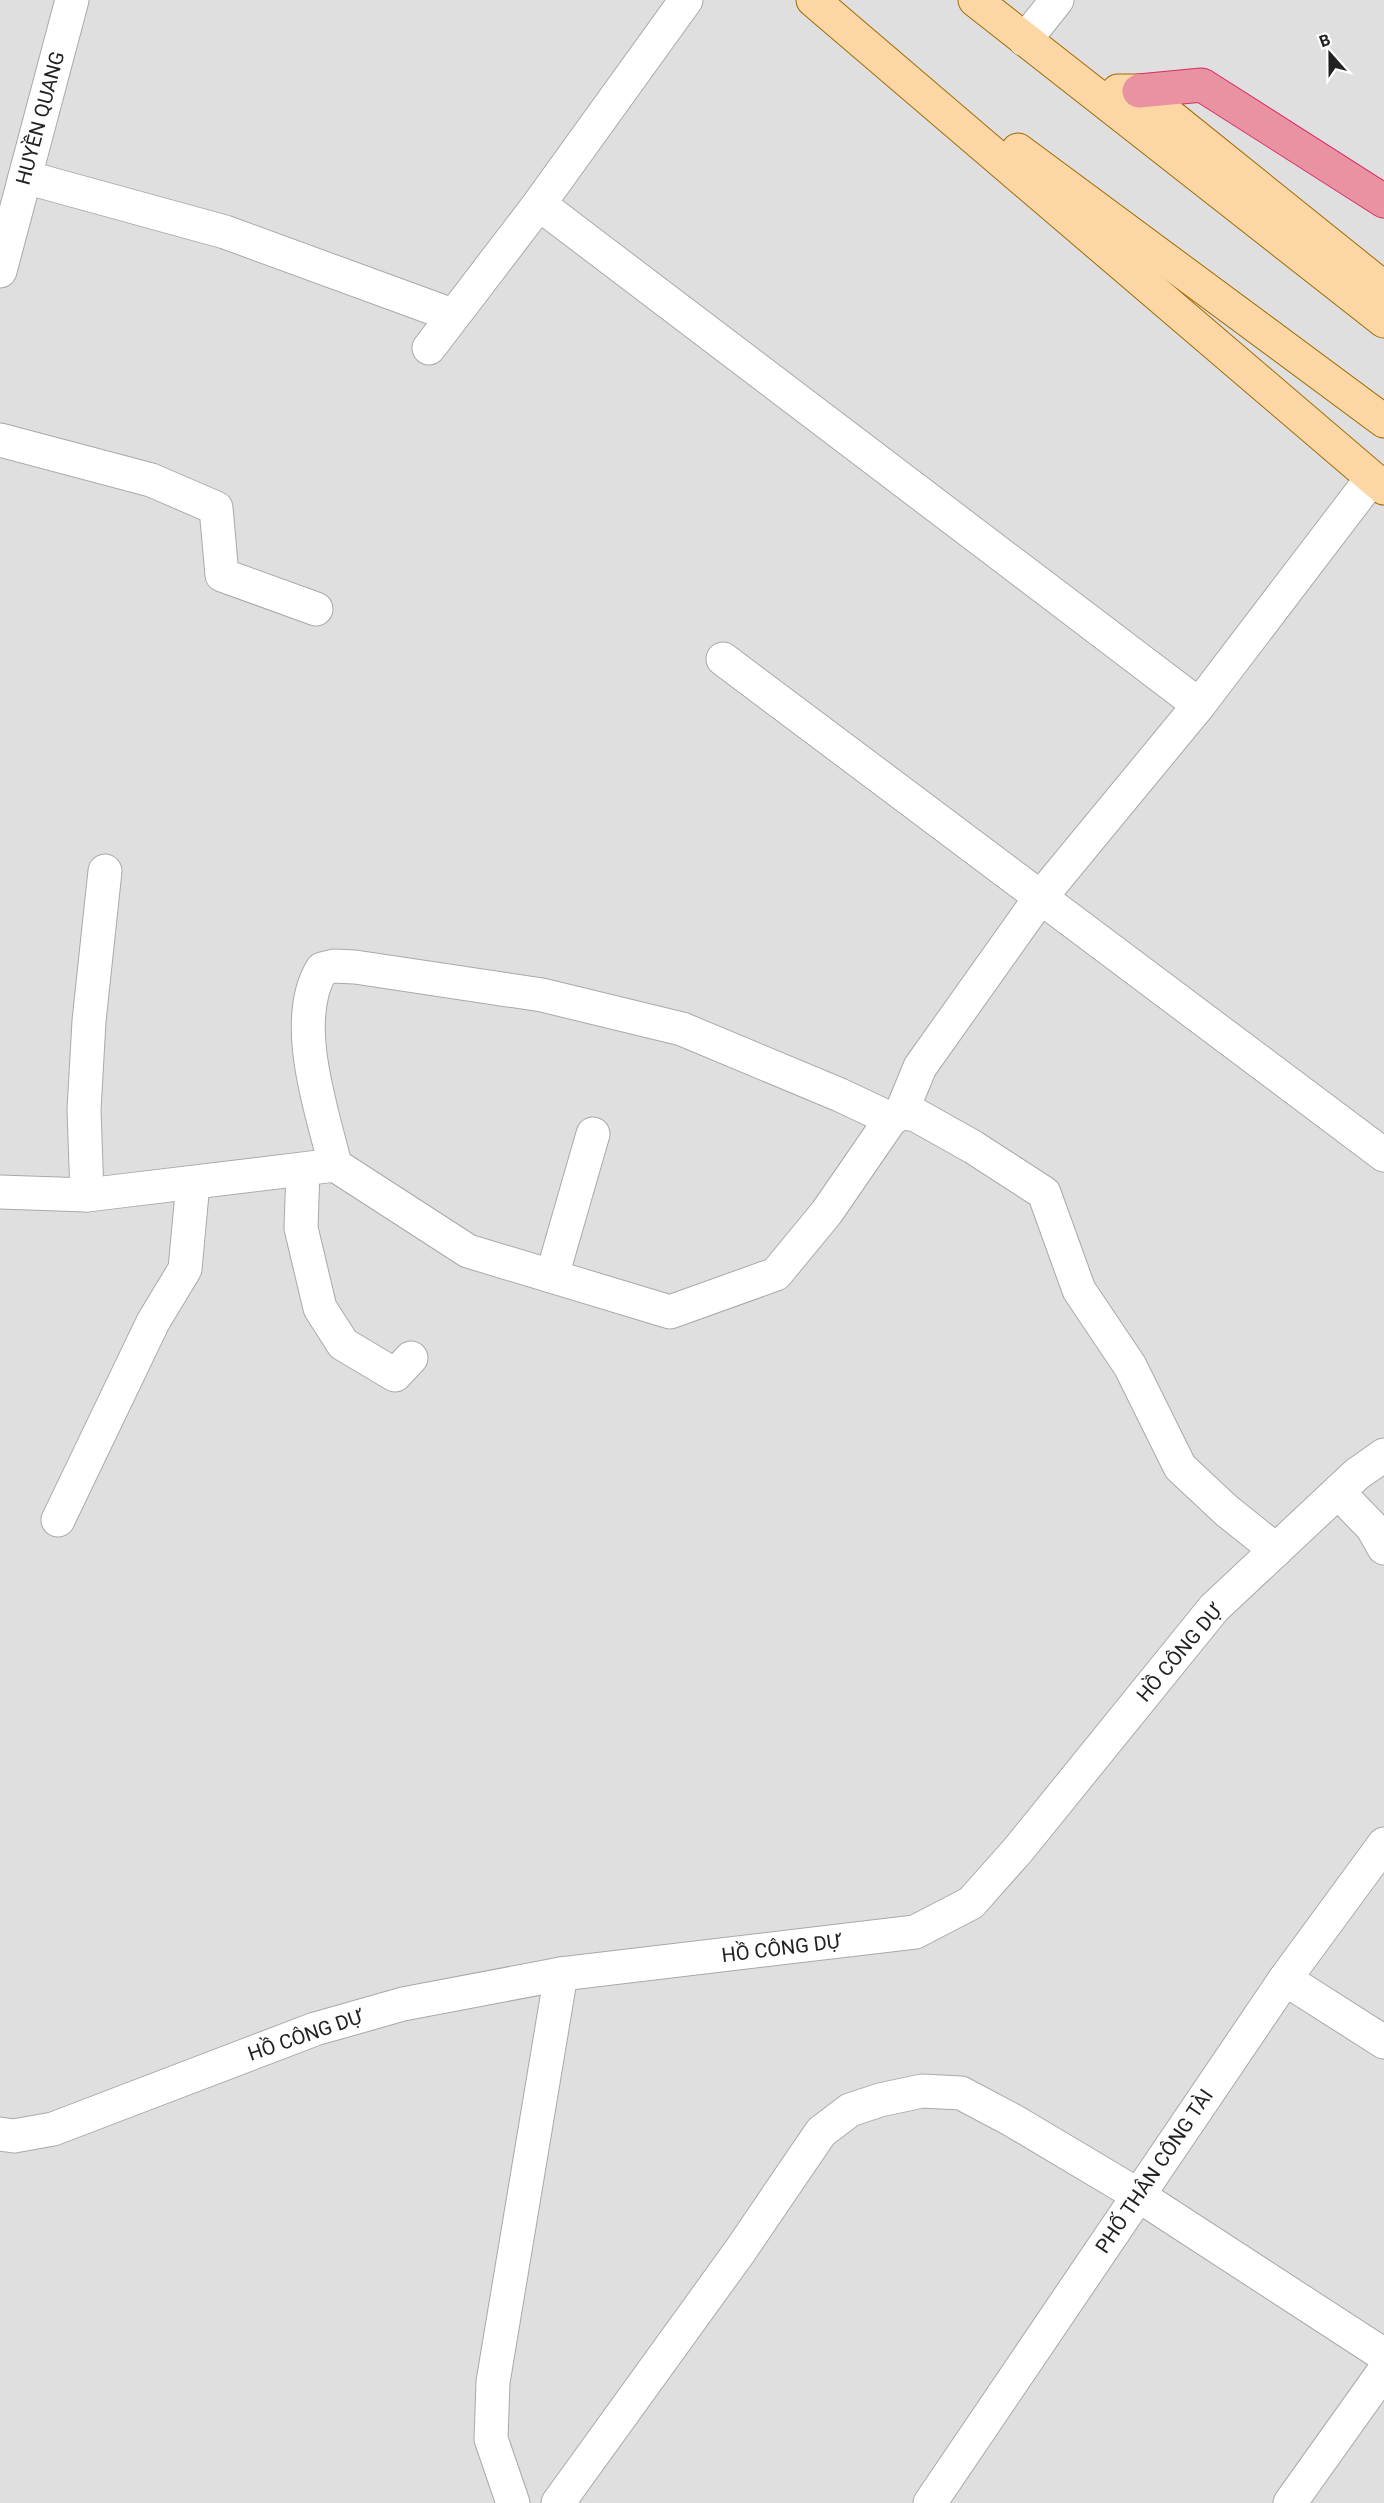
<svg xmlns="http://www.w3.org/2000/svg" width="1384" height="2503" font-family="Roboto,sans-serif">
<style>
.residential{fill:#e0dfdf}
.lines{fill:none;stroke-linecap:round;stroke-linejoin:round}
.minor-casing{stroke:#a9a9a9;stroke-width:35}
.major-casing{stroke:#a06b00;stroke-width:35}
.highway-casing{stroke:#dc2a67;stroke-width:35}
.minor{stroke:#fff;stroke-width:33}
.major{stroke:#fcd6a4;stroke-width:33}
.highway{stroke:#e892a2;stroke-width:33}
.labels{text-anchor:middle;stroke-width:4.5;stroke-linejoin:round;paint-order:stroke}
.street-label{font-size:20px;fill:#222;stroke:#fff}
</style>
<rect width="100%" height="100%" fill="#f2efe9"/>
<rect class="residential" x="0" y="0" width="1384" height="2503"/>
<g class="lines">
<defs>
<g id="minor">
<polyline points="1025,40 1057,0"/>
<polyline points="25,177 225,232 452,315"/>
<polyline points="539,204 1199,705"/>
<polyline points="0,271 72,0"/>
<polyline points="429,348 539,204 686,0"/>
<polyline points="0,440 151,480 216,508 222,575 316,609"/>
<polyline points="723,659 1384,1155"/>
<polyline points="901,1113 916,1115 973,1147 1044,1193 1079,1290 1130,1366 1180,1467 1227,1511 1276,1550"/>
<path d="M335 1165C322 1110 290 1021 322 969L334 966 355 967 542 995 682 1029 840 1095 891 1119 901 1113 920 1067 1040 898 1199 705 1372 478"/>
<polyline points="303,1170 301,1228 320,1308 343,1344 395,1375 411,1358"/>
<polyline points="0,1192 87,1195 335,1165 468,1251 670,1312 776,1274 827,1212 891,1119"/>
<polyline points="87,1195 84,1110 89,1021 105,871"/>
<polyline points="552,1276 593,1134"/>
<polyline points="1338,1492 1372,1527 1384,1548"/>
<polyline points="58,1520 153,1322 185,1269 193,1183"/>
<polyline points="1285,1979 1384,2042"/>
<polyline points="0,2134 14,2136 53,2129 315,2029 403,2004 561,1974 915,1932 971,1903 1018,1850 1214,1608 1357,1474 1384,1455"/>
<polyline points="513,2503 491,2439 493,2382 561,1974"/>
<polyline points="558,2503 740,2251 821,2132 850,2110 880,2100 922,2091 961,2093 1012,2120 1138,2195 1384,2355"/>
<polyline points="930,2503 1285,1979 1384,1844"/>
<polyline points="1290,2503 1384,2371"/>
</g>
<g id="major">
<polyline points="813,0 1384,488"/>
<polyline points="975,0 1384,321"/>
<polyline points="1118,91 1139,91 1384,288"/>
<polyline points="1018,150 1384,421"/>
</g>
<polyline id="highway" points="1139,91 1202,85 1384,201"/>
</defs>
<use href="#minor" class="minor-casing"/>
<use href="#major" class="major-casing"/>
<use href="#highway" class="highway-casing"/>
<use href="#minor" class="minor"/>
<use href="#major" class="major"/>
<use href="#highway" class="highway"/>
</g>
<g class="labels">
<g class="street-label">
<text transform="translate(40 118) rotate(-75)" y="7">HUYỀN QUANG</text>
<text transform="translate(1179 1653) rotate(-50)" y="7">HỒ CÔNG DỰ</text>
<text transform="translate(781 1948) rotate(-7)" y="7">HỒ CÔNG DỰ</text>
<text transform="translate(305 2035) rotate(-19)" y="7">HỒ CÔNG DỰ</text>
<text transform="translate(1154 2171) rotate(-56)" y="7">PHỐ THÂN CÔNG TÀI</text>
</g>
</g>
<g transform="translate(1330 54) rotate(339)" stroke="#ffffff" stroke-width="4.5" paint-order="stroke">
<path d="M0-4.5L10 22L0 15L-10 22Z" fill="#222222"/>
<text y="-9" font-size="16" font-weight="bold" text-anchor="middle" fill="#222222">B</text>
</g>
</svg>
